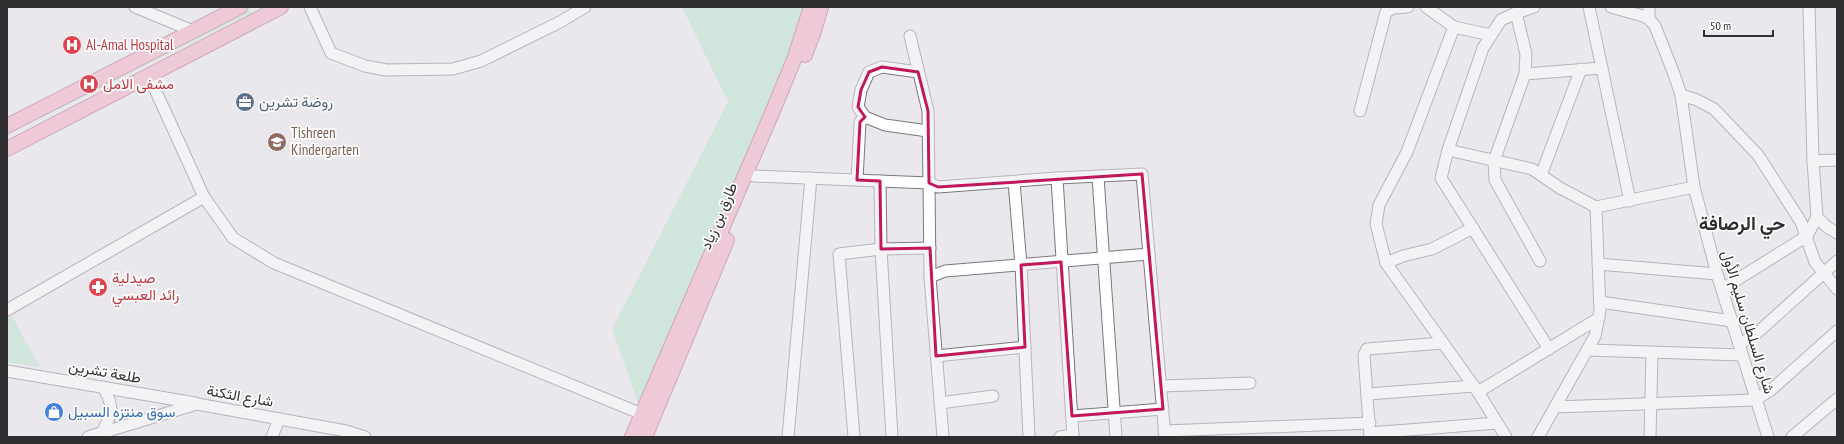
<svg xmlns="http://www.w3.org/2000/svg" width="1844" height="444" font-family="'PT Sans Narrow',Vazirmatn,sans-serif">
<style>
.green{fill:#b2e4cb}
.lines{fill:none;stroke-linecap:round;stroke-linejoin:round}
.minor-casing{stroke:#7b787d;stroke-width:13}
.major-casing{stroke:#a95773;stroke-width:16}
.minor{stroke:#fff;stroke-width:11}
.major{stroke:#f3a7c1;stroke-width:14}
.marked{fill:none;stroke:#c2185b;stroke-width:3;stroke-linejoin:round}
.labels{text-anchor:middle;stroke-width:3.5;stroke-linejoin:round;paint-order:stroke}
.health-label{font-size:15px;fill:#be3a42;stroke:#fff;text-anchor:start}
.service-label{font-size:15px;fill:#4e5e75;stroke:#fff;text-anchor:start}
.education-label{font-size:15px;fill:#785e54;stroke:#fff;text-anchor:start}
.street-label{font-size:15px;fill:#2f2e30;stroke:#fff}
.shop-label{font-size:15px;fill:#366cbe;stroke:#fff;text-anchor:start}
.district-label{font-size:19px;font-weight:bold;fill:#2f2e30;stroke:#fff}
</style>
<rect width="100%" height="100%" fill="#eae7ed"/>
<g class="green">
<polygon points="248,7 252,12 7,135 7,131"/>
<polygon points="682,7 811,7 642,414 612,329 728,102"/>
<polygon points="12,316 40,367 7,362 7,319"/>
</g>
<g class="lines">
<defs>
<g id="minor">
<polyline points="135,7 193,31"/>
<polyline points="310,7 331,53 365,66 386,70 453,69 481,61 560,22 585,7"/>
<polyline points="1426,7 1454,27 1491,35"/>
<polyline points="1534,7 1516,13 1501,20 1483,48 1448,150 1441,178 1549,349"/>
<polyline points="1589,7 1630,201"/>
<polyline points="1611,7 1643,16 1649,19 1655,26 1674,74 1681,95 1694,187 1717,274 1768,437"/>
<polyline points="1649,7 1649,19"/>
<polyline points="1809,7 1813,161 1817,217 1827,227 1837,233"/>
<polyline points="1516,13 1526,54 1525,74 1494,161 1495,180 1540,261"/>
<polyline points="1454,27 1407,152 1379,205 1376,224 1386,263 1478,392 1506,437"/>
<polyline points="918,72 882,67 869,72 861,90 858,107 865,117 885,125 928,131"/>
<polyline points="1525,74 1602,68"/>
<polyline points="149,76 204,197 233,238 274,263 642,414"/>
<polyline points="1681,95 1697,100 1714,109 1758,155 1801,222 1815,262 1837,289"/>
<polyline points="1360,111 1386,12 1393,8 1408,7"/>
<polyline points="1448,150 1532,169 1560,188 1596,207"/>
<polyline points="1813,161 1837,160"/>
<polyline points="1541,175 1581,69"/>
<polyline points="754,176 929,183 928,111 910,36"/>
<polyline points="1098,177 1116,437"/>
<polyline points="1057,178 1073,437"/>
<polyline points="857,180 860,122 865,117"/>
<polyline points="880,181 881,249 892,437"/>
<polyline points="1014,182 1021,265 1029,437"/>
<polyline points="1386,263 1403,256 1432,249 1473,228"/>
<polyline points="1598,264 1717,274"/>
<polyline points="930,277 929,183 938,187 1057,178 1142,174 1165,437"/>
<polyline points="1722,289 1807,236 1817,217"/>
<polyline points="1600,302 1732,321"/>
<polyline points="7,310 204,197"/>
<polyline points="1740,344 1757,333 1837,261"/>
<polyline points="1588,350 1742,355"/>
<polyline points="936,356 1025,347"/>
<polyline points="7,371 195,403"/>
<polyline points="1161,386 1250,383"/>
<polyline points="1478,392 1599,318"/>
<polyline points="1367,394 1474,386"/>
<polyline points="940,403 993,396"/>
<polyline points="1555,407 1755,400 1771,390 1837,331"/>
<polyline points="1072,416 1163,409"/>
<polyline points="1164,431 1370,423"/>
<path d="M102 433C112 413 115 407 103 387"/>
<polyline points="1370,433 1497,423"/>
<polyline points="88,437 197,404 346,431 365,437"/>
<polyline points="272,437 279,419"/>
<polyline points="788,437 811,178"/>
<polyline points="854,437 839,254 881,249 930,248"/>
<polyline points="943,437 930,277 945,271 1149,254"/>
<polyline points="1060,437 1073,435"/>
<polyline points="1370,437 1364,355 1367,349 1443,343"/>
<polyline points="1538,437 1595,336 1600,311 1596,207 1694,187"/>
<polyline points="1650,437 1652,353"/>
<polyline points="1792,437 1837,399"/>
</g>
<g id="major">
<polyline points="805,55 814,31 821,7"/>
<polyline points="7,126 240,7"/>
<polyline points="7,149 281,7"/>
<polyline points="632,437 772,113 795,57 811,7"/>
<polyline points="645,437 727,240"/>
</g>
</defs>
<use href="#minor" class="minor-casing"/>
<use href="#major" class="major-casing"/>
<use href="#minor" class="minor"/>
<use href="#major" class="major"/>
</g>
<path d="M0 0H1844V444H0ZM882 67 918 72 928 111 929 183 938 187 1142 174 1163 409 1072 416 1061 262 1021 265 1025 347 936 356 930 248 881 249 880 181 857 180 860 122 865 117 858 107 861 90 869 72Z" fill="#eae7ed" fill-opacity=".55" fill-rule="evenodd"/>
<path class="marked" d="M882 67 918 72 928 111 929 183 938 187 1142 174 1163 409 1072 416 1061 262 1021 265 1025 347 936 356 930 248 881 249 880 181 857 180 860 122 865 117 858 107 861 90 869 72Z"/>
<defs>
<symbol id="hospital-disc" viewBox="-11 -11 22 22"><circle r="9.5" fill="#e0444e" stroke="#fff"/><path d="M-5-5h3v3.5h4V-5h3V5h-3V1.5h-4V5h-3Z" fill="#fff"/></symbol>
<symbol id="office-disc" viewBox="-11 -11 22 22"><circle r="9.5" fill="#5c6f8a" stroke="#fff"/><path d="M-6-3h4V-5.5h4V-3h4V5H-6ZM-1-4.5V-3h2v-1.5ZM-6 0V1H6V0Z" fill="#fff"/></symbol>
<symbol id="school-disc" viewBox="-11 -11 22 22"><circle r="9.5" fill="#8d6e63" stroke="#fff"/><path d="M0-5L7-2L0 1L-7-2ZM-4 1L0 2.5L4 1V4Q0 6-4 4Z" fill="#fff"/></symbol>
<symbol id="pharmacy-disc" viewBox="-11 -11 22 22"><circle r="9.5" fill="#e0444e" stroke="#fff"/><path d="M-2-6h4v4h4v4h-4v4h-4v-4h-4v-4h4Z" fill="#fff"/></symbol>
<symbol id="shop-disc" viewBox="-11 -11 22 22"><circle r="9.5" fill="#3f7fe0" stroke="#fff"/><path d="M-5-2.5h2.3a2.7 3.5 0 0 1 5.4 0H5L5.5 6h-11ZM-1.5-2.5h3a1.5 2.3 0 0 0-3 0Z" fill="#fff"/></symbol>
</defs>
<g fill-rule="evenodd">
<use href="#hospital-disc" x="61" y="34" width="22" height="22"/>
<use href="#hospital-disc" x="78" y="73" width="22" height="22"/>
<use href="#office-disc" x="234" y="91" width="22" height="22"/>
<use href="#school-disc" x="266" y="131" width="22" height="22"/>
<use href="#pharmacy-disc" x="87" y="276" width="22" height="22"/>
<use href="#shop-disc" x="43" y="401" width="22" height="22"/>
</g>
<g class="labels">
<g class="health-label">
<text x="86" y="50">Al-Amal Hospital</text>
<text x="103" y="89">مشفى الامل</text>
<text x="112" y="283">صيدلية<tspan x="112" dy="17">رائد العبسي</tspan></text>
</g>
<g class="service-label">
<text x="259" y="107">روضة تشرين</text>
</g>
<g class="education-label">
<text x="291" y="138">Tishreen<tspan x="291" dy="17">Kindergarten</tspan></text>
</g>
<g class="street-label">
<text transform="translate(719 216) rotate(-67)" y="5">طارق بن زياد</text>
<text transform="translate(1748 322) rotate(73)" y="5">شارع السلطان سليم الأول</text>
<text transform="translate(105 372) rotate(10)" y="5">طلعة تشرين</text>
<text transform="translate(240 396) rotate(10)" y="5">شارع الثكنة</text>
</g>
<g class="shop-label">
<text x="68" y="417">سوق منتزه السبيل</text>
</g>
<g class="district-label">
<text x="1742" y="230">حي الرصافة</text>
</g>
</g>
<rect width="1844" height="444" fill="none" stroke="#2f2e30" stroke-width="16"/>
<path d="M1704 30v6h69v-6" fill="none" stroke="#2f2e30" stroke-width="2"/>
<text x="1710" y="30" font-size="12" fill="#2f2e30" stroke="#ffffff" stroke-width="3" paint-order="stroke">50 m</text>
</svg>
